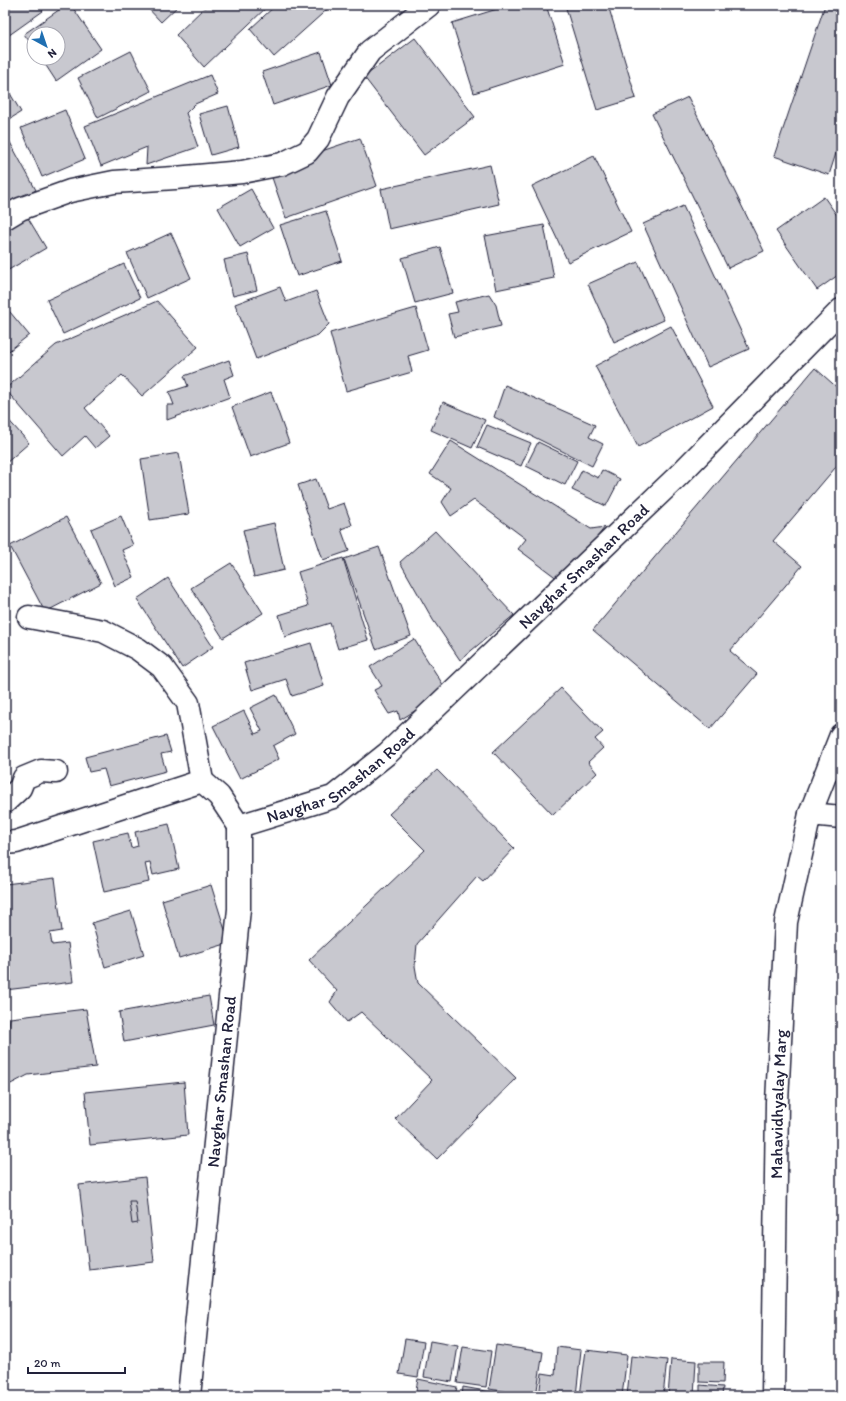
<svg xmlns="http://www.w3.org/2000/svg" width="846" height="1401" font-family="Itim,sans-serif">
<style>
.building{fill:#c8c8cf;stroke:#22223b}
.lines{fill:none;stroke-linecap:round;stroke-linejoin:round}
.minor-casing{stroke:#22223b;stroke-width:25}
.minor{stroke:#fff;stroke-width:22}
.labels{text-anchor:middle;stroke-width:3;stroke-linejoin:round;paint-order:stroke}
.street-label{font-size:17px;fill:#22223b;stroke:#fff}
</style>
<rect width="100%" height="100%" fill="#fff"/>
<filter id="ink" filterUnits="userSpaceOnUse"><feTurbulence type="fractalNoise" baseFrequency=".025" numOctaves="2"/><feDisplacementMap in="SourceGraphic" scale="8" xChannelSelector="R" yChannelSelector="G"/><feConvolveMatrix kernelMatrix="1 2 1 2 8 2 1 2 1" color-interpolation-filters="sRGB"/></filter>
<g filter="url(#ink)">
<g class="building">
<polygon points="5,5 39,5 43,11 5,38"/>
<polygon points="66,5 71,5 101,49 56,81 41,58 58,58 58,34 34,34 34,48 24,34"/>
<polygon points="145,5 179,5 161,22"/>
<polygon points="207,5 269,5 204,67 176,35"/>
<polygon points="276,5 332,5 274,57 250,29"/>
<polygon points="510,5 546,5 565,64 474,93 452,23"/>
<polygon points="565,5 608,5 636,98 597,110"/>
<polygon points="825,5 841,5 841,138 829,175 774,156"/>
<polygon points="415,38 475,117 424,155 364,77"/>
<polygon points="131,51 151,91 98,118 78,78"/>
<polygon points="321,52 332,85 273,105 262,72"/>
<polygon points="210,75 218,94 195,104 186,113 198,147 146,165 147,147 101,166 85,126"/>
<polygon points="5,85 21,112 5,122"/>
<polygon points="688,97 764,251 728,268 652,114"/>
<polygon points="228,106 239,147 211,155 199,114"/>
<polygon points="65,110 85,159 42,177 21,128"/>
<polygon points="6,135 36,190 5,206 5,136"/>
<polygon points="360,138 377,186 286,218 269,169"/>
<polygon points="594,156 631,232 568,262 532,186"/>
<polygon points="490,165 499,204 389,229 381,189"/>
<polygon points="251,189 273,228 240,247 218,208"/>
<polygon points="824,197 841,221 841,273 817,290 776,231"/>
<polygon points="683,206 749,349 708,367 643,224"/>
<polygon points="326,211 342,261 297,276 280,225"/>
<polygon points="25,213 46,248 5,272 5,225"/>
<polygon points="544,225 554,278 496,290 485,236"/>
<polygon points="171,233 191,278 147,298 127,253"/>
<polygon points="440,247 453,293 415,303 402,258"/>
<polygon points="248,254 257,290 233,296 224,260"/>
<polygon points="638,262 664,320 614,342 588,284"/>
<polygon points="124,264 140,298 63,334 47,300"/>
<polygon points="280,287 286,302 316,291 329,324 318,335 256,359 235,304"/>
<polygon points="489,294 496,305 501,326 454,337 448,314 458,312 455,302"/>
<polygon points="157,301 198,347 142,396 122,375 85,408 109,436 95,448 85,436 63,456 5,389 56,345"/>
<polygon points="5,306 29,335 5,354"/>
<polygon points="416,308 428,350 408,356 412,372 346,391 330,333"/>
<polygon points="671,326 713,406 638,447 595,366"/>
<polygon points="229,360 234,375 224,379 230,397 167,420 167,405 174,405 169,392 188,386 184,376"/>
<polygon points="815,368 841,391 841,461 773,541 802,566 730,651 757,674 710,729 593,630"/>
<polygon points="505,385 595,425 589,437 603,444 592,466 494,417"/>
<polygon points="271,392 289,443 250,457 232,407"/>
<polygon points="443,402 485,420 472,448 431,430"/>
<polygon points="5,416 29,443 5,464"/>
<polygon points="487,425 531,443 521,466 477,447"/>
<polygon points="451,441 591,529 605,527 562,582 518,549 526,539 474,500 451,516 442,502 451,488 430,474"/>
<polygon points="538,442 577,461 565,485 526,466"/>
<polygon points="179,453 189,514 150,520 141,459"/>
<polygon points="582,470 598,478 602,470 620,479 606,506 572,490"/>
<polygon points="316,479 327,509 344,503 352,525 341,529 349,551 323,560 298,485"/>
<polygon points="121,516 133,545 122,550 134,577 115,586 91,529"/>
<polygon points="66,517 101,583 45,612 10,546"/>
<polygon points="274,523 284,570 254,577 243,530"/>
<polygon points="435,531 514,615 460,660 433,620 400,562"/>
<polygon points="379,547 411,636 376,649 344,559"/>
<polygon points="343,558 368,640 338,649 330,623 285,637 279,615 308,606 298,572"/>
<polygon points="231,563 263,613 223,638 191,588"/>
<polygon points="168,578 213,647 182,668 137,599"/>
<polygon points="414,639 447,691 400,720 398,711 389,714 374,690 382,686 370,667"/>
<polygon points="311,643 324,686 292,696 286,679 252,690 244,663"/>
<polygon points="561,688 603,732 595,739 603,748 588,762 597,773 553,815 493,752"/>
<polygon points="276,695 295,734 273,746 279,759 240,779 213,726 244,711 255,734 262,731 250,708"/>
<polygon points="166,736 171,752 161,754 166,771 109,786 104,769 89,772 85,757"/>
<polygon points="437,770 514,848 483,881 477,876 417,944 415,966 418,983 516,1078 437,1159 395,1119 432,1080 361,1012 347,1022 330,1002 337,991 309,960 425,850 389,814"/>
<polygon points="169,824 179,869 153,875 150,862 145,863 149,882 104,892 93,841 128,833 131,848 138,846 135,832"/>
<polygon points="55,878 62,931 50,933 52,945 68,943 73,982 5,990 5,884"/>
<polygon points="211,885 229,943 179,958 162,900"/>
<polygon points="131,911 144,955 105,967 92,923"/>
<polygon points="209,996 214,1025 124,1042 119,1012"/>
<polygon points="86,1009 96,1067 28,1075 5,1087 5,1057 10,1018"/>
<polygon points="184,1082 188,1135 90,1145 85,1092"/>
<polygon points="145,1177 154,1262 89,1270 79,1185"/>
<polygon points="129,1201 135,1201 138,1223 132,1224"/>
<polygon points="405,1339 424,1342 418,1377 399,1374"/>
<polygon points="430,1341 458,1346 452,1382 424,1377"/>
<polygon points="496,1345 543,1352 536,1396 489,1389"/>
<polygon points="463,1347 491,1351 486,1387 457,1383"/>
<polygon points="557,1347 581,1350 576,1396 539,1396 542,1373 555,1375"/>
<polygon points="586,1350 627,1355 622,1396 580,1396"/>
<polygon points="631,1356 667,1360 663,1396 627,1396"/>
<polygon points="671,1359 696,1361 694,1396 668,1396"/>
<polygon points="699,1362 724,1362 723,1383 699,1382"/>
<polygon points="418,1379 457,1387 455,1396 415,1396"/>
<polygon points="700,1385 723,1387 722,1396 700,1396"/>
<polygon points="463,1387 491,1392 491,1396 462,1396"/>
</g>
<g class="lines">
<defs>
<g id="minor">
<polyline points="5,218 20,209 70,191 114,182 175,178 242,172 282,164 307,152 318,139 338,97 370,51 429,5"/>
<polyline points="29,617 103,631 138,649 162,667 188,703 202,781"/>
<polyline points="5,802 20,788 24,778 41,771 56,772"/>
<polyline points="810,814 841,817"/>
<polyline points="5,843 16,842 202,781 219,796 239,826"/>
<path id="s1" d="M189 1396 239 909V826L333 797 388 753 678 476 841 310"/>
<path id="s2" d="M773 1396 777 1102 786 922 810 814 841 735"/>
</g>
</defs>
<use href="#minor" class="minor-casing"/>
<use href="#minor" class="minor"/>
</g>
</g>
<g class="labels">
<g class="street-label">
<text dy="6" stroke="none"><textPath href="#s1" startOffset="1012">Navghar Smashan Road</textPath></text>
<text dy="6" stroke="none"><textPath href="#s1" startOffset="688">Navghar Smashan Road</textPath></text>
<text dy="6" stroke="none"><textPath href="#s1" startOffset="316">Navghar Smashan Road</textPath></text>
<text dy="6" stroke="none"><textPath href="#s2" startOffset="292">Mahavidhyalay Marg</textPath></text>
</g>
</g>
<rect width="846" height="1401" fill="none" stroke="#fff" stroke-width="20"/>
<rect x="10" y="10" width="826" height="1381" fill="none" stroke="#22223b" stroke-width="1.5" filter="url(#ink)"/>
<g transform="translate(46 46) rotate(140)"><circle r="19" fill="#ffffff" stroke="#a7a7b1"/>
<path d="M0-3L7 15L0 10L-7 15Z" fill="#1f6fb2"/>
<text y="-6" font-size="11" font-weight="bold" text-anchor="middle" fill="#22223b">N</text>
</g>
<path d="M28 1367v6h97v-6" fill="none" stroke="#22223b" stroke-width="2"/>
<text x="34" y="1367" font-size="12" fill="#22223b" stroke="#ffffff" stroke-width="3" paint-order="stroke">20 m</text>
</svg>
